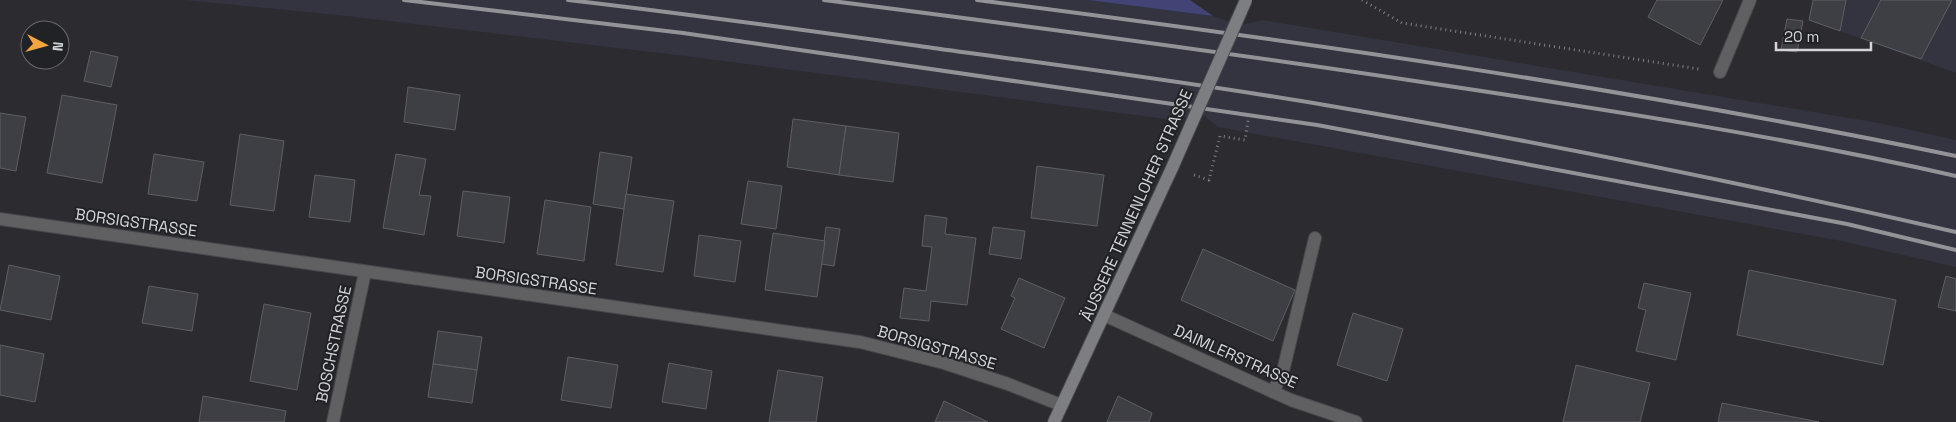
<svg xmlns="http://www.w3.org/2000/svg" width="1956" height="422" font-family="'Space Grotesk',sans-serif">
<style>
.built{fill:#33343f}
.green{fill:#424476}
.building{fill:#3e3f44;stroke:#5e5f64}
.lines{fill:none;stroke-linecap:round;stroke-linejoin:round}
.lane-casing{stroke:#46464b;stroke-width:14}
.street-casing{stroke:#46464b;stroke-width:14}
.secondary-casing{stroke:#46464b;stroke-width:14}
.path{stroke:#808084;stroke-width:3;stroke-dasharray:1 4;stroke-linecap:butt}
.lane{stroke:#606063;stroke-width:12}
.street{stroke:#606063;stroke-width:12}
.secondary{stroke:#7d7e82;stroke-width:12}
.rail{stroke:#939397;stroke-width:4}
.secondary-bridge-casing{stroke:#46464b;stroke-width:14;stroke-linecap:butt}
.secondary-bridge{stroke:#7d7e82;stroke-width:12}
.labels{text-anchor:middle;stroke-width:4;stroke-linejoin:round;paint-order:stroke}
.street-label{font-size:16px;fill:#d4d4d7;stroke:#212226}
</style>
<rect width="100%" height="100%" fill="#2b2b30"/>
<g class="built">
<polygon points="185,0 1088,0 1213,16 1240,25 1263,20 1879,123 1956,140 1956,267 1841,241 1218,127 1203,115 1166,119 685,56 347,16"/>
<polygon points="1813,0 1956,0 1956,73 1809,20"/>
</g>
<polygon class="green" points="1088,0 1190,0 1213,16"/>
<g class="building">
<polygon points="1657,0 1723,0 1700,45 1648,17"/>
<polygon points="1813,0 1846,0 1840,31 1809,20"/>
<polygon points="1881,0 1952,0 1921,59 1861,38"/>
<polygon points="1787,19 1803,21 1797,52 1781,50"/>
<polygon points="91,51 118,57 111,87 84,81"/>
<polygon points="408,87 460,95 455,130 404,122"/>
<polygon points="62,95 117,105 102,183 47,173"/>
<polygon points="0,113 26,117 16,171 0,168"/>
<polygon points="793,119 846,126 839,175 787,167"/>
<polygon points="846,126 899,133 893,182 839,175"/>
<polygon points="240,134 284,141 274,211 230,205"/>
<polygon points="600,152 632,157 624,209 593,204"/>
<polygon points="154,154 204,162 197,201 148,194"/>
<polygon points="396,154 426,159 419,195 431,196 424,235 383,228"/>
<polygon points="1037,166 1104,175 1097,226 1031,218"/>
<polygon points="315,175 355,180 350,222 309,217"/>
<polygon points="748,181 782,186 776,229 741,224"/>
<polygon points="463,191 510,197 504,243 457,236"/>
<polygon points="626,194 674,201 663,272 616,265"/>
<polygon points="545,200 591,207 584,261 537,254"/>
<polygon points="925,215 947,218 945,234 976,238 967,305 931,301 929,321 900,318 904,288 926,291 932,247 922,246"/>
<polygon points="826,227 840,229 834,266 821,264"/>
<polygon points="993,227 1025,231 1021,259 989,254"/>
<polygon points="773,233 825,241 817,297 765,290"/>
<polygon points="699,235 741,241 735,282 694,276"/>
<polygon points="1203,249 1295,290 1273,341 1181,300"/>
<polygon points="9,265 60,276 51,320 0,310"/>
<polygon points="1749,270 1896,300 1883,365 1737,335"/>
<polygon points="1946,276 1956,279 1956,311 1938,307"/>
<polygon points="1019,278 1065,298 1044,348 1001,329 1015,298 1011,296"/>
<polygon points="1644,283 1691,293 1676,360 1636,351 1646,310 1638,308"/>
<polygon points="149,286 198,294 192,331 142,323"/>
<polygon points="264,304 311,313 297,390 250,381"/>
<polygon points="1353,313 1403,329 1387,381 1337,365"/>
<polygon points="438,331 482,337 477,370 433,364"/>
<polygon points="0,345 44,354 35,402 0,395"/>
<polygon points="568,357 618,365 611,408 561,400"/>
<polygon points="669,363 712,371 706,409 662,402"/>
<polygon points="433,364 477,370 472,403 428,397"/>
<polygon points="1576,365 1650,383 1640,422 1563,422"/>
<polygon points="778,370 823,377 816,422 769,422"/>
<polygon points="203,396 286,411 284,422 199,422"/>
<polygon points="1118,396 1152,413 1149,422 1107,422"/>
<polygon points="944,401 988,422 935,422"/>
<polygon points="1722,403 1819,422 1718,422"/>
</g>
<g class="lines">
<defs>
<polyline id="lane" points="1273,392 1283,371 1315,238"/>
<g id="street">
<polyline points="1720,72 1750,0"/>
<polyline points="0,219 860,342 944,363 1008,384 1061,405"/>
<polyline points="1104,315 1291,400 1356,422"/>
<polyline points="333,422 365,272"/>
</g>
<polyline id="secondary" points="1054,422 1172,168"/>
</defs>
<use href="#lane" class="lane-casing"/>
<use href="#street" class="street-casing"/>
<use href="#secondary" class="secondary-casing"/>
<g class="path">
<polyline points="1362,0 1402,23 1699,69"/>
<polyline points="1194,175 1209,180 1220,136 1245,140 1249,115"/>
</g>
<use href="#lane" class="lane"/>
<use href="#street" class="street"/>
<use href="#secondary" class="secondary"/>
<g class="rail">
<polyline points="404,0 683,33 1317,125 1847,224 1956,250"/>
<path d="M568 0C690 14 811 31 933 48 1064 66 1195 83 1325 105 1536 141 1747 184 1956 232"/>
<path d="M824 0C1028 26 1232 53 1435 84 1609 110 1784 137 1956 176"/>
<path d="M977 0C1305 42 1633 89 1956 156"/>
</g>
<defs>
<polyline id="secondary-bridge" points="1172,168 1246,0"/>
</defs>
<use href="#secondary-bridge" class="secondary-bridge-casing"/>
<use href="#secondary-bridge" class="secondary-bridge"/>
</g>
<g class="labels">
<g class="street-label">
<text transform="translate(1136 205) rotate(-66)" y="6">ÄUSSERE TENNENLOHER STRASSE</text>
<text transform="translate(136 222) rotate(8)" y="6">BORSIGSTRASSE</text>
<text transform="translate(536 280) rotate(8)" y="6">BORSIGSTRASSE</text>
<text transform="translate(333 344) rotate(-78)" y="6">BOSCHSTRASSE</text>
<text transform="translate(937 347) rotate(16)" y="6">BORSIGSTRASSE</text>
<text transform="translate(1236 356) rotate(24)" y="6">DAIMLERSTRASSE</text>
</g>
</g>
<g transform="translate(45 45) rotate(96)"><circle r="24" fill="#212226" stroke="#69696d"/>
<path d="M0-4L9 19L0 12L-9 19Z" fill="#f1a63f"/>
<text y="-8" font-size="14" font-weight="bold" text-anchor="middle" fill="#d4d4d7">N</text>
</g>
<path d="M1776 42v8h95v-8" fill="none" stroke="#d4d4d7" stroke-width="2.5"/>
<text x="1784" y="42" font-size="15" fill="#d4d4d7" stroke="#212226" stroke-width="4" paint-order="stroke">20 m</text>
</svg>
